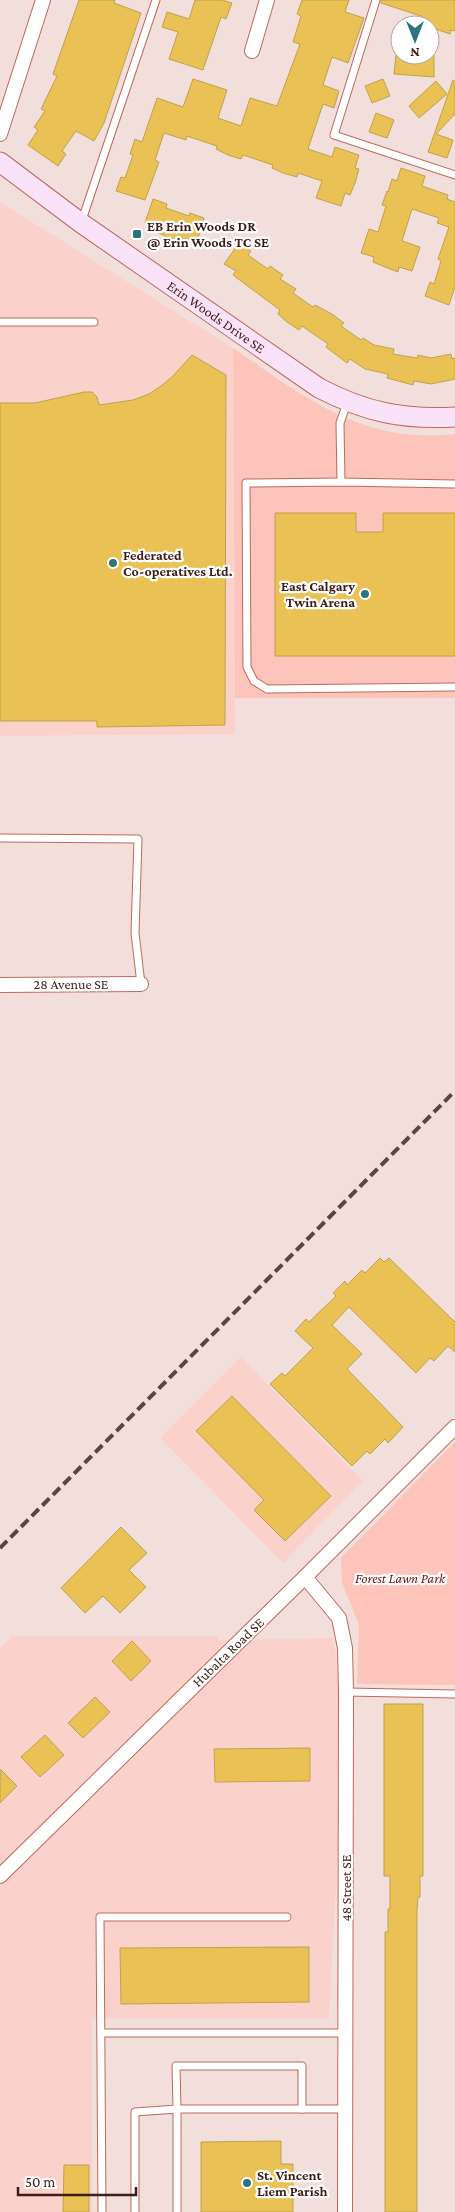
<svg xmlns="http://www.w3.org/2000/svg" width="455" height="2212" font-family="'Crimson Pro',serif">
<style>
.built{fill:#fbd2cb}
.green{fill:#fdc4bb}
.building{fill:#e9c155;stroke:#c0a14d}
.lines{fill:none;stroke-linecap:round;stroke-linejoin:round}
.lane-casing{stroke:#bd695e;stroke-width:9}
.street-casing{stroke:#bd695e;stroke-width:16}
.secondary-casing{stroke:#bd695e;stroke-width:21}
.lane{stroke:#fff;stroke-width:7}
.street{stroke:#fff;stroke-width:14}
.secondary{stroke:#fae2f8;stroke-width:19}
.rail{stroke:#61423d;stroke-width:4;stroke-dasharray:10 5;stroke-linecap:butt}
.poi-dot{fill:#2c747f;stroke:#fff;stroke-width:2}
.labels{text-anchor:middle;stroke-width:4.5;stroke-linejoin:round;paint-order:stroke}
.poi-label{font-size:14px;font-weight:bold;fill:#3e1c17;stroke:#fff;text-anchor:start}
.street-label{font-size:14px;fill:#3e1c17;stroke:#fff}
.park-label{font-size:14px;font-style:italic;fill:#72110d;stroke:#fff}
</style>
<rect width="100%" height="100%" fill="#f2dfdb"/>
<g class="built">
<polygon points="0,202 233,348 235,734 0,736"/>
<polygon points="241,1357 363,1481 283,1563 160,1438"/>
<polygon points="12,1636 217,1636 218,1640 332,1638 346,1692 329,2019 92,2019 92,2212 0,2212 0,1649"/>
</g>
<g class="green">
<path d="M233 348C304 397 363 445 455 434V698H235Z"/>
<polygon points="455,1442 455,1685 357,1684 359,1625 342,1583 341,1558"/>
</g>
<g class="building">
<polygon points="79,0 115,0 114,3 141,13 104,123 94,141 76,131 62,151 66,154 58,166 28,145 38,130 34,127 45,111 41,109 57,76 53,74"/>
<polygon points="195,0 222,0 232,3 226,19 221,17 203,70 169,59 178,32 162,27 167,12 189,19"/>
<polygon points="302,0 349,0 345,12 364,18 348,63 332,57 323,85 339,91 334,108 323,104 308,149 332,157 335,147 359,155 355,168 359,169 355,183 350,195 345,193 341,206 316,198 322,181 298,173 297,177 283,173 272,168 273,165 243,155 241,159 228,155 216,149 217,146 187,136 186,140 164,133 155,160 159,162 145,200 116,191 121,177 125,178 133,155 130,154 135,139 142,142 157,98 183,107 193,79 227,90 218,118 241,126 250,98 277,106 300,44 293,42 301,16 297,14"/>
<polygon points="381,0 455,0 455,31 451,30 450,34 430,27 430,25 418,24 421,16 381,3"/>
<polygon points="396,55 434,55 434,77 394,74"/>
<polygon points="383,79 390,96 372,103 365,86"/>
<polygon points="453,80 455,81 455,114 436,134 453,140 447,158 428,152"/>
<polygon points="436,81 447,94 419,118 409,106"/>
<polygon points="376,113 394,120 387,138 369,132"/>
<polygon points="401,168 425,176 422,186 448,195 447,199 455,202 455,287 449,305 425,296 430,282 434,284 441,261 438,259 449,227 437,223 439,218 412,209 402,241 420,247 412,271 399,267 398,272 385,267 373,262 374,257 361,253 369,229 378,232 386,206 382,205 387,191 388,192 392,179 397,181"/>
<polygon points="153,199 167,204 166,208 189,216 190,213 204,218 197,242 183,238 182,242 168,237 156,232 158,227 145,223"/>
<polygon points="239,243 251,251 248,255 268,269 270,266 283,275 280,279 296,289 293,293 313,307 315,305 332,314 344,323 341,326 361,340 363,338 374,345 394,349 393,354 417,358 418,355 431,358 451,354 452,359 455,358 455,379 431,384 414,381 413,385 387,378 388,374 365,369 350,359 347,363 326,347 328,344 302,326 299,330 287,322 278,314 280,310 233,275 236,271 224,264"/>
<polygon points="192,355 226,375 225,725 97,727 97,721 0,721 0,403 35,403 84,392 92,392 97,397 99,405 133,400 149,394 161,386 173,376"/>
<polygon points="275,513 356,513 356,532 383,532 383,513 455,513 455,656 275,656"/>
<polygon points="380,1258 384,1262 389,1258 455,1322 455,1352 448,1346 434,1361 430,1358 416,1373 349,1307 332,1325 362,1354 347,1369 403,1427 388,1443 385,1439 370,1454 367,1451 352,1466 270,1384 282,1373 285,1376 313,1348 295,1331 306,1319 309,1322 336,1296 333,1293 345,1281 347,1285 362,1270 365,1273"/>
<polygon points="232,1396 331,1496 285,1541 254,1510 264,1500 196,1431"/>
<polygon points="121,1527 147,1553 129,1570 146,1587 120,1613 103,1596 85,1613 61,1588"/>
<polygon points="132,1641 151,1661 131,1681 112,1661"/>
<polygon points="95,1697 110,1712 83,1738 68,1723"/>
<polygon points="384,1704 423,1704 423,1876 420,1876 420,1897 418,1897 417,1910 417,2212 385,2212 385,1932 388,1932 388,1909 390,1909 390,1876 384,1876"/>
<polygon points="45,1735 64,1755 40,1777 21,1757"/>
<polygon points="310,1748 310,1781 215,1782 214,1749"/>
<polygon points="0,1769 17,1786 0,1803"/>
<polygon points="309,1947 309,2002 121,2004 120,1948"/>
<polygon points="281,2141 281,2164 293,2164 293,2212 201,2212 201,2142"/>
<polygon points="64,2165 89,2165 89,2212 63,2212"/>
</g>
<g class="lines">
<defs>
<g id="lane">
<polyline points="376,0 334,135 455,175"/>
<polyline points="81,223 156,0"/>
<polyline points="0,322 94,322"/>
<polyline points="341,482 340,423 347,403"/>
<polyline points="455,484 341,482 246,483 247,667 254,681 267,689 455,687"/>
<polyline points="0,838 138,839 135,933 141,984"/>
<polyline points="346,1692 455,1694"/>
<polyline points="101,2033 345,2033"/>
<polyline points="102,2212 100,1917 287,1917"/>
<polyline points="135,2212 135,2112 177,2109 176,2066 302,2066 302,2109"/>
<polyline points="177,2212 177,2109 345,2109"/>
</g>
<g id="street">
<polyline points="252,51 267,0"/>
<polyline points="0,134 43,0"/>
<polyline points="0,985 141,984"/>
<polyline points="305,1577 339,1618 345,1648 346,1692 345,2212"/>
<polyline points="0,1876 305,1577 455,1427"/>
</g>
<g id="secondary">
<path id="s1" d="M0 162 81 223 319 388C365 412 403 420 455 417"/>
</g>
</defs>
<use href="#lane" class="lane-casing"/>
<use href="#street" class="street-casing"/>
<use href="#secondary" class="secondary-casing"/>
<use href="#lane" class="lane"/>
<use href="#street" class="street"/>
<use href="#secondary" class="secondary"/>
<polyline class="rail" points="0,1548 455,1091"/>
</g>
<g class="poi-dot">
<rect x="132" y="229" width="10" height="10" rx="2.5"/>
<circle cx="113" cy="563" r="5"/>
<circle cx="365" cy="594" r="5"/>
<circle cx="247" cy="2183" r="5"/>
</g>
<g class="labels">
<g class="poi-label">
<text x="147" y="231">EB Erin Woods DR<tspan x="147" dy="16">@ Erin Woods TC SE</tspan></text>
<text x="123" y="560">Federated<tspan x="123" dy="16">Co-operatives Ltd.</tspan></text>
<text x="355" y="591" text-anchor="end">East Calgary<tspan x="355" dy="16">Twin Arena</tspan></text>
<text x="257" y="2180">St. Vincent<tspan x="257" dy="16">Liem Parish</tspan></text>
</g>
<g class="street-label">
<text dy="5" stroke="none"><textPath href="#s1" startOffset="266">Erin Woods Drive SE</textPath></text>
<text x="71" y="989">28 Avenue SE</text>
<text transform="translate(228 1652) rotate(-44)" y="5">Hubalta Road SE</text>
<text transform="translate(346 1888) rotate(-90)" y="5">48 Street SE</text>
</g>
<g class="park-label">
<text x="400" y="1583">Forest Lawn Park</text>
</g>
</g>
<g transform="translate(415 40) rotate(180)"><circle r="24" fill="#ffffff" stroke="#b2a4a2"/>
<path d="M0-4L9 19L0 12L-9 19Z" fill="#2c747f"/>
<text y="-8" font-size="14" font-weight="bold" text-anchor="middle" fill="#3e1c17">N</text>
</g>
<path d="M18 2187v8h118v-8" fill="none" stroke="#3e1c17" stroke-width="2.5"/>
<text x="25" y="2187" font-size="15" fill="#3e1c17" stroke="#ffffff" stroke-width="4" paint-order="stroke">50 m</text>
</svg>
